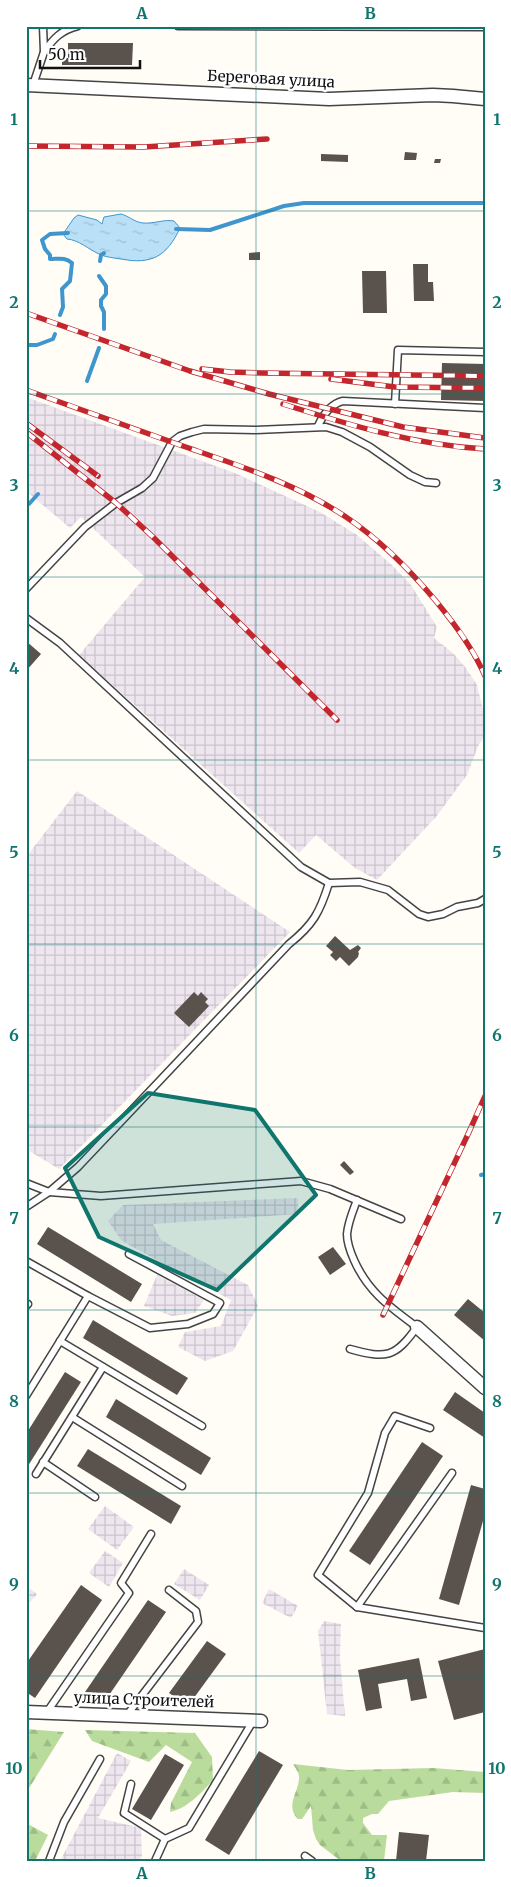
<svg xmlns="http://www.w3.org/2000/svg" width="511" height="1887" font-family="Merriweather,serif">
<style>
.industrial{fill:url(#industrial-grid)}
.forest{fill:url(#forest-firs)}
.water{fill:url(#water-ripples);stroke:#3f96cf}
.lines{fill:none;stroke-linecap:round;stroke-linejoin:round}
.stream{stroke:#3f96cf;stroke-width:4}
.building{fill:#5a524d}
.lane-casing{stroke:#444;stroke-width:9}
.street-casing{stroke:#444;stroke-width:15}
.lane{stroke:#fff;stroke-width:6}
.street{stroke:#fff;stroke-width:12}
.rail-casing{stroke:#c4262e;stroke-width:5.5}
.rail{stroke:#fff;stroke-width:4;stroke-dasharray:11;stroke-linecap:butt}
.marked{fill:#0f766e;fill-opacity:0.2;stroke:#0f766e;stroke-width:4;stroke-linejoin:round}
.grid{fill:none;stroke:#0f766e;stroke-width:1;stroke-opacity:0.55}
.labels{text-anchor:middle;stroke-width:5;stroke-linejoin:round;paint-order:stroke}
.street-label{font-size:15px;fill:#111;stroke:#fff}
.neatline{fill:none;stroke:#0f766e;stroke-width:2}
.grid-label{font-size:16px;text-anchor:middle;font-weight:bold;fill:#0f766e}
</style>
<defs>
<pattern id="industrial-grid" width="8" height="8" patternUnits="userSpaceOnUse" patternTransform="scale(1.25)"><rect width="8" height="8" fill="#eee6ef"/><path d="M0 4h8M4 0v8" fill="none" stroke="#cbc4cc"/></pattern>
<pattern id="forest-firs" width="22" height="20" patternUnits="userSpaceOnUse" patternTransform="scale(1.25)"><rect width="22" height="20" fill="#b9dc9c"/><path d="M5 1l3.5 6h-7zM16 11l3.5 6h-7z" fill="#9ebc85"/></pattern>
<pattern id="water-ripples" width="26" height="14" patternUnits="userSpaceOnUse" patternTransform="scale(1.25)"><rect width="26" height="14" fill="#b9e0f7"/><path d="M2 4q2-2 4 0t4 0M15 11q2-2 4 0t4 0" fill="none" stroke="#9ebfd3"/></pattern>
</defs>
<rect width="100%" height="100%" fill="#fffdf5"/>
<g class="industrial">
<polygon points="26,397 235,473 320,512 357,535 393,566 411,585 437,627 434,638 453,653 466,668 477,685 485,718 485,736 479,744 467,775 436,817 377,880 355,868 316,835 299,853 79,655 145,577 81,517 70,528 26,491"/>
<polygon points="77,791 290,932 59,1169 26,1149 26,857"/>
<polygon points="298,1198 298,1214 153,1224 161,1240 248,1285 258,1306 233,1351 205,1361 178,1347 185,1332 221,1326 231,1300 122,1241 108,1221 123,1205"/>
<polygon points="157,1275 204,1300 195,1313 172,1316 144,1306"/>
<polygon points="105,1506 134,1527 117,1550 88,1529"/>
<polygon points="105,1551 123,1563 109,1587 89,1573"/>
<polygon points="184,1569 209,1585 200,1600 174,1584"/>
<polygon points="26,1586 37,1594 26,1607"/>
<polygon points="269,1589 298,1606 291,1618 262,1603"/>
<polygon points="324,1621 341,1624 340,1658 345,1716 327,1714 318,1631"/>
<polygon points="117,1753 131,1761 98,1818 141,1828 142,1857 137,1861 60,1861"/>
</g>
<g class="forest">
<polygon points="26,1729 64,1732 26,1793"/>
<path d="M85 1730 195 1733 212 1757 213 1780C201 1793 188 1808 170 1812L171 1803 192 1762 166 1745 149 1762 92 1741Z"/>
<path d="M293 1764 348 1770 433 1768 485 1772V1793L453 1792 389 1801 378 1814H372L363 1818V1823L372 1835H387L384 1861H341L320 1845 316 1839 313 1830 311 1806 302 1819H298C285 1806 298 1793 299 1779 300 1774 296 1769 293 1764Z"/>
<polygon points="26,1823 48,1835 35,1861 26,1861"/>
</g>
<path class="water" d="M121 214C129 216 134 222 143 223 154 224 164 219 174 221L180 228C167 256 152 265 121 259 114 258 105 257 99 254 88 249 79 240 67 239L63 234 74 218 78 215 97 220 102 224 104 217Z"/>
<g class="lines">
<g class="stream">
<polyline points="176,229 210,230 284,206 304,203 485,203"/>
<polyline points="100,261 101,255 104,253"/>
<polyline points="99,276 106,286 106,294 101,300 101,306 104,312 104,329"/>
<path d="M60 315 63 307 62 289 70 281 72 263C65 257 59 259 50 259V255L45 249 42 240 50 234 68 233"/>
<polyline points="26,345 37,345 53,339 55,334"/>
<polyline points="87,381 99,348"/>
<polyline points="26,504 29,504 38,494"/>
<polyline points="481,1175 485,1174"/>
</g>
</g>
<g class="building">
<polygon points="68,43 133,43 132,65 62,65 62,58 68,58"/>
<polygon points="405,152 417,153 416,160 404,160"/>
<polygon points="321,154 348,155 348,162 321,161"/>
<polygon points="435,159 441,159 440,163 434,163"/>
<polygon points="260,252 260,260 249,260 249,253"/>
<polygon points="413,264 428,264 428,282 433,282 434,301 414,301"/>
<polygon points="362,271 386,271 387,313 363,313"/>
<polygon points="442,363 485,364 485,401 441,400"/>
<polygon points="26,641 41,654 26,671"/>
<polygon points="335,936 350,950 358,945 361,948 358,952 359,953 358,957 349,966 340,957 336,961 330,955 333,952 326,946"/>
<polygon points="194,992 198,996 201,992 208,999 205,1002 209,1006 189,1027 174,1013"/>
<polygon points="344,1161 354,1172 350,1175 340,1165"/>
<polygon points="48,1227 142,1284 131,1302 37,1244"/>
<polygon points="333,1247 346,1264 330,1275 318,1257"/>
<polygon points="468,1299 485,1313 485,1341 454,1315"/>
<polygon points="93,1320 188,1378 177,1395 83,1338"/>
<polygon points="65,1372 81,1382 26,1469 26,1434"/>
<polygon points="455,1392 485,1413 485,1438 443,1410"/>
<polygon points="116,1399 211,1458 201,1475 106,1417"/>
<polygon points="422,1442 443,1456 370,1565 349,1551"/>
<polygon points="88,1449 181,1506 171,1524 77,1466"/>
<polygon points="471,1485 485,1489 485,1514 459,1605 439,1599"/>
<polygon points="81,1585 102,1600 35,1698 26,1692 26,1664"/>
<polygon points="148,1600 166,1612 103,1704 85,1692"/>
<polygon points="207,1641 226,1654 188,1706 169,1693"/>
<polygon points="485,1649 485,1712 454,1720 438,1661"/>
<polygon points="419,1658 427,1698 411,1701 407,1679 378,1684 382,1708 366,1711 358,1670"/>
<polygon points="259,1751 283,1765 229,1855 205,1840"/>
<polygon points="165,1754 184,1765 151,1820 132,1809"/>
<polygon points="399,1832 429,1835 426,1861 396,1861"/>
</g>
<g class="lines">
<defs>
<g id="lane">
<polyline points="178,26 485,27"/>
<path d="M44 52C53 39 61 30 78 26"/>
<polyline points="33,85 44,52 43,26"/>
<polyline points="395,404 398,350 485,352"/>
<path d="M318 426C323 415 330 404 343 401L485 408"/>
<polyline points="26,589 85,527 116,503 142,488 153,478 172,442 180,436 192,432 204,429 256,430 326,427 342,432 370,447 410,475 425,482 436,483"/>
<polyline points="26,618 60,643 301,867 329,883 360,882 388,890 419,914 428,917 443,914 457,907 478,903 485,899"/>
<polyline points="26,1183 49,1192 101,1196 301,1181 330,1189 401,1219"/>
<path d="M26 1207 49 1192 78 1167 289 944C313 925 320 912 329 883"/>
<polyline points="26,1261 88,1296 26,1396"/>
<polyline points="88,1296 150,1328 188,1324 213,1314 220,1303 129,1254"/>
<polyline points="26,1306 28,1304"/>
<polyline points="60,1341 202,1426"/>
<path d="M350 1349C386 1359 395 1358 417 1327 390 1307 368 1292 354 1260 350 1251 347 1243 347 1234 348 1222 353 1211 357 1200"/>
<polyline points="72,1417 182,1486"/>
<polyline points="430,1428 395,1416 385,1433 368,1493 318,1575 357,1607 485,1628"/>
<polyline points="43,1462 95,1497"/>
<polyline points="36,1474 103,1367"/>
<polyline points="357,1607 452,1473"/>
<polyline points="47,1712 129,1593 121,1583 151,1534"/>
<polyline points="127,1715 198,1622 196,1611 169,1590"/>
<polyline points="131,1784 124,1813 165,1839"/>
<polyline points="305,1856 312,1861"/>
<polyline points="49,1861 64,1822 100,1759"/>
<polyline points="155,1861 165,1839 189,1828 253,1721"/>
</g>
<g id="street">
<polyline points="26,85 329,99 433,95 453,96 485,99"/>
<polyline points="417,1327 485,1388"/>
<polyline points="26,1712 261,1721"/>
</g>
</defs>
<use href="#lane" class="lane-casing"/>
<use href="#street" class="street-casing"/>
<use href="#lane" class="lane"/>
<use href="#street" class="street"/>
<defs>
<g id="rail">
<polyline points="26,146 144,147 267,139"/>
<polyline points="26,313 190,371 269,394 403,427 485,438"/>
<polyline points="202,369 230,372 261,373 485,376"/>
<polyline points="331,379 395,387 485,388"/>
<path d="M26 390C77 408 129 427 180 445 237 465 295 483 346 517 380 540 409 569 435 600 454 623 473 648 485 676"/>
<path d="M283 404C349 425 415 445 485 449"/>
<polyline points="26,423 98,476"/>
<polyline points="26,432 116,503 152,536 337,720"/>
<polyline points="383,1315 469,1132 485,1096"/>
</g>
</defs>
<use href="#rail" class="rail-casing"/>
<use href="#rail" class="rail"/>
</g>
<path class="marked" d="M148 1093 255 1110 316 1195 217 1290 99 1237 65 1168Z"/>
<path class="grid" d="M256 26V1861M26 211H485M26 394H485M26 577H485M26 760H485M26 944H485M26 1127H485M26 1310H485M26 1493H485M26 1676H485"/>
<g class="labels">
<g class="street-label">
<text transform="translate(271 79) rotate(3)" y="5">Береговая улица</text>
<text transform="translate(144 1700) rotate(2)" y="5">улица Строителей</text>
</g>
</g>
<rect width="511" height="1887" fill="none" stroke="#ffffff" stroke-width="55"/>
<path d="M40 60v8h100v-8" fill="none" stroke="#111111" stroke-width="2.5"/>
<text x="48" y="60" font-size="15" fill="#111111" stroke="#ffffff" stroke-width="4" paint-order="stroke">50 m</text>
<rect x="28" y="28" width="456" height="1832" class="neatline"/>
<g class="grid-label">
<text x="142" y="19">A</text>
<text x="370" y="19">B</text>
<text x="14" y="125">1</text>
<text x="497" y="125">1</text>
<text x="14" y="308">2</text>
<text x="497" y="308">2</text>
<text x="14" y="491">3</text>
<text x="497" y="491">3</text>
<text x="14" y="674">4</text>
<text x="497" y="674">4</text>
<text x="14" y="858">5</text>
<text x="497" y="858">5</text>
<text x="14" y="1041">6</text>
<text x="497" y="1041">6</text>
<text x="14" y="1224">7</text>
<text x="497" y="1224">7</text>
<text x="14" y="1407">8</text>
<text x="497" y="1407">8</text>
<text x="14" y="1590">9</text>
<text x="497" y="1590">9</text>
<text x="14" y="1774">10</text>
<text x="497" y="1774">10</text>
<text x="142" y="1879">A</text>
<text x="370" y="1879">B</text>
</g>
</svg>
